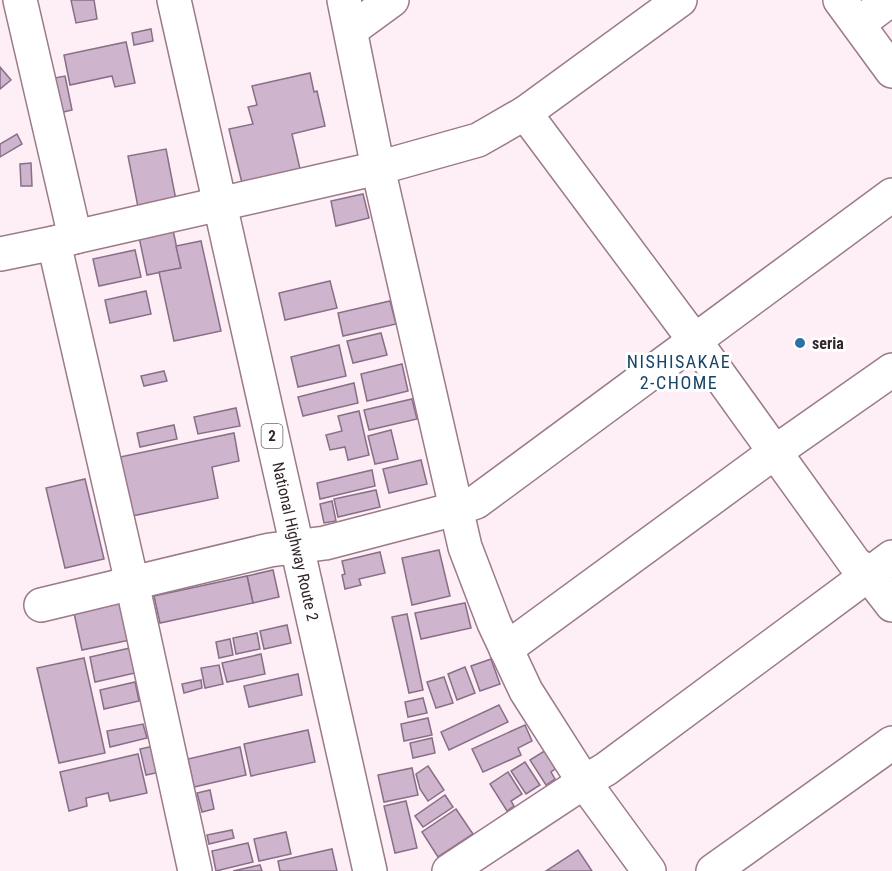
<svg xmlns="http://www.w3.org/2000/svg" width="892" height="871" font-family="'Roboto Condensed',sans-serif">
<style>
.building{fill:#ceb4cd;stroke:#886f87;stroke-width:1.5}
.lines{fill:none;stroke-linecap:round;stroke-linejoin:round}
.minor-casing{stroke:#9b7a8a;stroke-width:36}
.highway-casing{stroke:#9b7a8a;stroke-width:36}
.minor{stroke:#fff;stroke-width:33}
.highway{stroke:#fff;stroke-width:33}
.poi-dot{fill:#2d71a6;stroke:#fff;stroke-width:2}
.labels{text-anchor:middle;stroke-width:6;stroke-linejoin:round;paint-order:stroke}
.shield{fill:#fff;stroke:#70666b;stroke-width:1.5}
.shield-label{font-size:15px;font-weight:bold;fill:#32252b}
.poi-label{font-size:16px;font-weight:bold;fill:#32252b;stroke:#fff;text-anchor:start}
.street-label{font-size:16px;fill:#32252b;stroke:#fff}
.neighbourhood-label{font-size:18px;letter-spacing:1.5px;fill:#17466a;stroke:#fff}
</style>
<rect width="100%" height="100%" fill="#fdeff5"/>
<g class="building">
<polygon points="71,0 94,0 97,19 76,23"/>
<polygon points="151,29 153,41 134,45 132,33"/>
<polygon points="126,42 135,83 115,87 112,76 70,85 64,55"/>
<polygon points="0,67 11,80 0,89"/>
<polygon points="310,73 314,92 317,91 325,126 292,134 300,169 242,183 229,129 253,124 248,107 257,105 252,86"/>
<polygon points="65,76 72,110 55,114 49,79"/>
<polygon points="17,134 22,144 0,157 0,144"/>
<polygon points="166,149 176,200 138,207 128,156"/>
<polygon points="31,163 32,186 21,186 20,164"/>
<polygon points="363,194 369,218 336,226 331,201"/>
<polygon points="173,230 181,268 147,275 139,237"/>
<polygon points="201,241 221,331 174,341 159,272 181,268 176,246"/>
<polygon points="135,250 141,277 99,286 93,259"/>
<polygon points="330,281 337,308 285,320 279,293"/>
<polygon points="146,291 151,314 110,323 105,300"/>
<polygon points="390,301 396,324 343,336 338,313"/>
<polygon points="381,333 387,355 353,363 347,341"/>
<polygon points="339,345 346,376 298,387 291,357"/>
<polygon points="402,364 408,391 367,401 361,374"/>
<polygon points="164,371 167,381 144,386 141,376"/>
<polygon points="354,383 358,403 303,416 298,397"/>
<polygon points="412,399 417,419 369,430 364,410"/>
<polygon points="236,408 240,426 198,434 194,417"/>
<polygon points="359,411 369,455 348,460 345,447 330,450 326,435 342,431 338,416"/>
<polygon points="174,425 177,439 140,447 137,433"/>
<polygon points="391,430 398,459 375,464 368,436"/>
<polygon points="234,433 239,461 212,467 218,498 132,516 120,457"/>
<polygon points="421,460 427,484 389,493 383,469"/>
<polygon points="372,470 375,486 320,499 317,483"/>
<polygon points="85,479 104,559 65,568 46,488"/>
<polygon points="376,490 380,507 338,517 334,499"/>
<polygon points="332,501 336,521 324,523 320,504"/>
<polygon points="439,550 450,596 412,605 402,558"/>
<polygon points="380,552 385,573 359,579 361,585 345,589 342,575 345,574 342,561"/>
<polygon points="273,570 279,597 253,603 247,576"/>
<polygon points="247,576 253,603 160,623 154,596"/>
<polygon points="119,603 128,610 135,639 82,650 74,613"/>
<polygon points="465,603 471,628 421,639 415,613"/>
<polygon points="407,614 423,690 409,693 392,617"/>
<polygon points="287,625 291,643 264,649 260,631"/>
<polygon points="257,633 260,649 236,654 233,638"/>
<polygon points="230,639 233,655 219,658 216,642"/>
<polygon points="130,648 135,673 95,682 90,657"/>
<polygon points="261,654 265,674 227,682 222,663"/>
<polygon points="84,658 105,753 59,763 37,668"/>
<polygon points="491,659 500,684 480,691 471,666"/>
<polygon points="219,665 223,684 205,688 201,668"/>
<polygon points="465,667 475,693 457,700 448,674"/>
<polygon points="298,674 302,695 249,707 244,686"/>
<polygon points="444,677 453,703 436,708 427,682"/>
<polygon points="201,680 202,688 184,693 182,684"/>
<polygon points="135,682 139,701 104,709 100,690"/>
<polygon points="423,698 427,713 408,717 405,702"/>
<polygon points="499,705 508,722 449,750 441,732"/>
<polygon points="428,718 432,735 404,741 401,724"/>
<polygon points="143,724 147,738 110,747 107,731"/>
<polygon points="525,725 532,741 518,748 521,755 483,772 472,749"/>
<polygon points="308,730 315,762 251,776 244,744"/>
<polygon points="432,738 435,753 413,758 410,743"/>
<polygon points="154,746 160,772 146,775 140,749"/>
<polygon points="240,747 246,775 194,787 188,759"/>
<polygon points="546,750 558,767 551,772 555,779 546,785 530,760"/>
<polygon points="138,754 147,793 110,801 108,793 86,798 87,806 69,811 60,772"/>
<polygon points="525,762 540,785 526,794 511,771"/>
<polygon points="428,766 444,790 428,801 420,789 416,774"/>
<polygon points="412,768 418,795 384,802 378,775"/>
<polygon points="508,772 522,794 511,801 514,806 507,811 490,784"/>
<polygon points="210,790 214,809 202,812 197,793"/>
<polygon points="445,795 453,807 423,827 415,816"/>
<polygon points="406,801 417,848 395,853 384,806"/>
<polygon points="456,809 473,834 438,857 422,832"/>
<polygon points="232,830 234,838 209,844 207,835"/>
<polygon points="286,832 291,854 259,861 254,839"/>
<polygon points="248,843 253,862 216,871 212,851"/>
<polygon points="332,849 337,871 280,871 278,861"/>
<polygon points="578,850 592,871 546,871"/>
<polygon points="260,865 262,871 233,871"/>
</g>
<g class="lines">
<defs>
<g id="minor">
<polyline points="20,0 75,237"/>
<polyline points="344,0 378,168 465,547 494,623 526,691 584,782 649,871"/>
<polyline points="840,0 892,71"/>
<polyline points="858,24 890,0"/>
<polyline points="351,30 392,0"/>
<polyline points="525,113 695,341 854,562 868,574 892,605"/>
<polyline points="54,243 132,583 195,871"/>
<polyline points="0,254 54,243 75,237 378,168 478,140 525,113 680,0"/>
<polyline points="41,605 270,550 325,543 455,509 476,502 892,195"/>
<polyline points="506,649 775,452 892,370"/>
<polyline points="449,871 584,782 606,769 892,557"/>
<polyline points="713,871 892,743"/>
</g>
<g id="highway">
<path id="s1" d="M174 0 370 871"/>
</g>
</defs>
<use href="#minor" class="minor-casing"/>
<use href="#highway" class="highway-casing"/>
<use href="#minor" class="minor"/>
<use href="#highway" class="highway"/>
</g>
<circle class="poi-dot" cx="800" cy="343" r="6"/>
<g class="labels">
<rect class="shield" x="261.5" y="424" width="21" height="24" rx="4.5"/>
<g class="shield-label">
<text x="272" y="441">2</text>
</g>
<g class="poi-label">
<text x="812" y="349">seria</text>
</g>
<g class="street-label">
<text dy="6" stroke="none"><textPath href="#s1" startOffset="555">National Highway Route 2</textPath></text>
</g>
<g class="neighbourhood-label">
<text x="679" y="368">NISHISAKAE<tspan x="679" dy="21">2-CHOME</tspan></text>
</g>
</g>
</svg>
